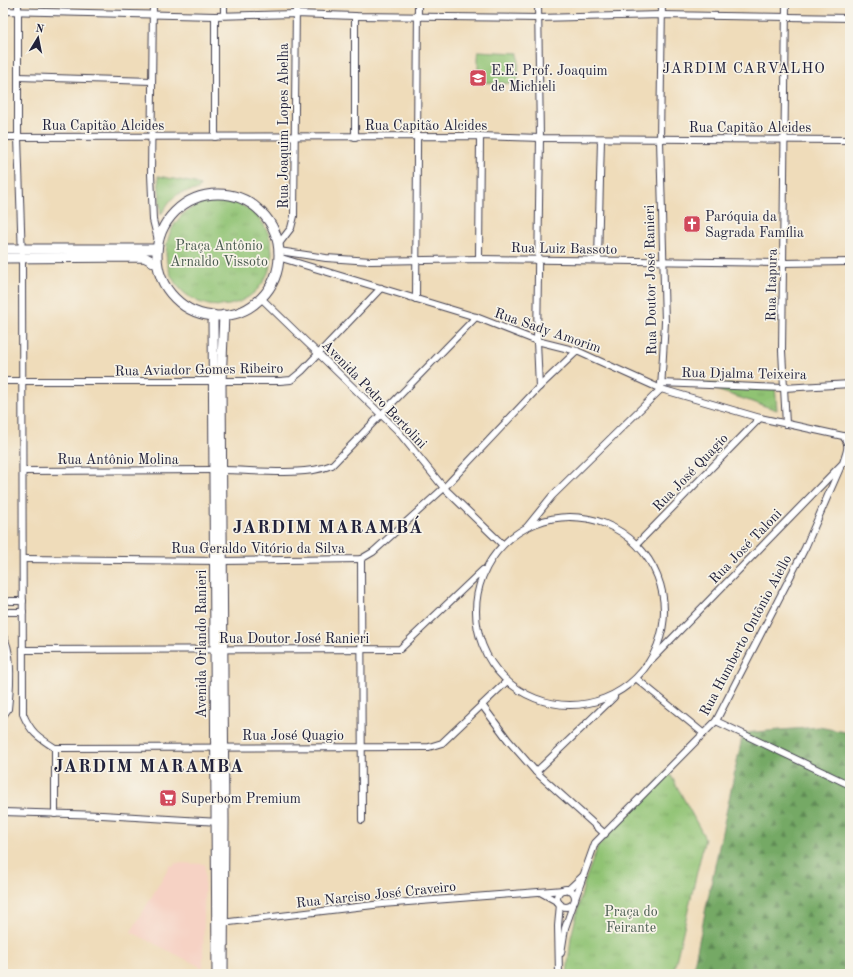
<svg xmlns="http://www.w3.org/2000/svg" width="853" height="977" font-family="'Old Standard TT',serif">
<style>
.built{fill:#f6d2c4}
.grass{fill:url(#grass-tufts);stroke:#597257}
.forest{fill:url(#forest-firs);stroke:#4b6650}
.pitch{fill:#90c373;stroke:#597257}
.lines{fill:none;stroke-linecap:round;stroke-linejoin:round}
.street-tunnel{stroke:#c6b7a1;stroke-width:6;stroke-dasharray:6 3;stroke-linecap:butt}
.street-casing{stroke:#413e4e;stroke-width:8}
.secondary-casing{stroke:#413e4e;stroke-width:11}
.street{stroke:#fff;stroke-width:6}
.secondary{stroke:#fff;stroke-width:9}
.labels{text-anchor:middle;stroke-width:3.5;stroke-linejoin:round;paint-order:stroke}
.poi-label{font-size:14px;fill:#22223b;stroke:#f7f3e8;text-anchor:start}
.street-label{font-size:14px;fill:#22223b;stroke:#f7f3e8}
.park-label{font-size:14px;fill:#485a4f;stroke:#f7f3e8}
.neighbourhood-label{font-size:15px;letter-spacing:1px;fill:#22223b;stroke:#f7f3e8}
.district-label{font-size:18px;font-weight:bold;letter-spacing:1px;fill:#22223b;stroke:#f7f3e8}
</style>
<defs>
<pattern id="grass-tufts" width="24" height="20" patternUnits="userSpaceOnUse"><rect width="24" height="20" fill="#90c373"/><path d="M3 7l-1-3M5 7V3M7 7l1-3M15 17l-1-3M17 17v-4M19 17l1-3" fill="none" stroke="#7ca764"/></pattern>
<pattern id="forest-firs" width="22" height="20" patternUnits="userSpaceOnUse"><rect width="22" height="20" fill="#74a965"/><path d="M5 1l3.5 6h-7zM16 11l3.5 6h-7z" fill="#5f8954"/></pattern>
</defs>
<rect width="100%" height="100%" fill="#f7f3e8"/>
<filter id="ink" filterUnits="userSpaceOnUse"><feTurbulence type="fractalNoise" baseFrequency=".025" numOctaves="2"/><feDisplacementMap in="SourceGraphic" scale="8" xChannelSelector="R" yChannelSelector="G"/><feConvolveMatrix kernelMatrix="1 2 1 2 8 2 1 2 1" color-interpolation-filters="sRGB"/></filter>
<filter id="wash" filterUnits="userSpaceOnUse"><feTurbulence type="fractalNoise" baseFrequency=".012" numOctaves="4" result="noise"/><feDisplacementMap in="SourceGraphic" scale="16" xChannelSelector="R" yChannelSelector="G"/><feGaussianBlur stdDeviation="0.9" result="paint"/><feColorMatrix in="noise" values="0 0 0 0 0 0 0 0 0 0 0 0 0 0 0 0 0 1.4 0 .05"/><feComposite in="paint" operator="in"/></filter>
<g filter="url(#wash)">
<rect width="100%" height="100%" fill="#efdcba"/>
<polygon class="built" points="175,863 205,864 203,968 131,932 170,865 174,866"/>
<g class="grass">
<path d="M158 176 195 183 200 186 198 190C176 192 172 196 161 215Z"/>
<circle cx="219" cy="253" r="53"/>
<polygon points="695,383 775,386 777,410"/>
<polygon points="668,770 705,838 673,974 567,974 571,937 585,881 598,846"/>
</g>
<polygon class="forest" points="819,727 850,733 850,974 692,974 743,733"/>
<polygon class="pitch" points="478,51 519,53 518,84 478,82"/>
</g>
<g filter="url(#ink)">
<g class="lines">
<polyline class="street-tunnel" points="3,601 10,601"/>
<defs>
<g id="street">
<path d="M18 3V137L22 258 23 714C31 733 38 737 55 748"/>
<polyline points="153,3 151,174 153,220 158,240"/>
<polyline points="538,3 540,138 537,341 539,387"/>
<polyline points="3,11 215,16 295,14 355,16 538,18 661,15 850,18"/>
<polyline points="224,14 224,3"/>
<polyline points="355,16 355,137"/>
<polyline points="18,77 152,81"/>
<polyline points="3,137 480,136 540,138 850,140"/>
<polyline points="215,137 215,16"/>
<polyline points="278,245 291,228 294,216 296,3"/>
<polyline points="279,251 326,258 371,261 479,259 783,263 850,262"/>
<path d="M278 257 476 317 537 341 577 351 661 389 760 418 843 436C851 445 846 453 843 463L652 659"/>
<polyline points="479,259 480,136"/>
<polyline points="598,260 601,139"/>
<polyline points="261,298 397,430 444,488 502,544"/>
<polyline points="416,299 418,3"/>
<polyline points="3,381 280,381 291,380 302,371 381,288"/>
<polyline points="661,383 784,388 850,384"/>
<polyline points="786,424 782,351 786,3"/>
<path d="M222 470C254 470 303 477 332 465L476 317"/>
<polyline points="23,471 213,470"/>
<circle cx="570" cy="611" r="94"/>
<polyline points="527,527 552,496 661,389 665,322 660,140 662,3"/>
<polyline points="637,544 760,418"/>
<polyline points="23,559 222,561 361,559 373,552 444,488 539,387 577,351"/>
<polyline points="361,559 362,820"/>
<polyline points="10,601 23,601"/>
<polyline points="9,612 23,612"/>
<path d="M3 636C13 652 10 691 8 709L3 716"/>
<polyline points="23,650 400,649 483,570"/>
<polyline points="637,679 703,733"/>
<polyline points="482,705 508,740 536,772 605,834"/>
<polyline points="716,721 850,785"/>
<polyline points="55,748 429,747 442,743 506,682"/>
<polyline points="55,748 55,814"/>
<polyline points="536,772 614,697"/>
<polyline points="3,812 102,815 219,822"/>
<circle cx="566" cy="898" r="9"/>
<polyline points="568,890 583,876"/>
<polyline points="540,892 558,902"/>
<polyline points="575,899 595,843 716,721 805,548 840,468"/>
<polyline points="221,923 382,904 564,890"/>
<polyline points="561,953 565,928 573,905"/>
<polyline points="559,974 558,926 560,904"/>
</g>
<g id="secondary">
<circle cx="218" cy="255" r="61"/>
<polyline points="3,249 157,249"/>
<polyline points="3,258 144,257 157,264"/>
<polyline points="213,315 217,974"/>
<polyline points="223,974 224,822 221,382 224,315"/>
</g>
</defs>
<use href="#street" class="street-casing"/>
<use href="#secondary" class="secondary-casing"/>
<use href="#street" class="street"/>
<use href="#secondary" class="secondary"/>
</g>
</g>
<defs>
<symbol id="school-square" viewBox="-11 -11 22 22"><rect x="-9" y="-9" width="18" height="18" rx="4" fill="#d1495b" stroke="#f7f3e8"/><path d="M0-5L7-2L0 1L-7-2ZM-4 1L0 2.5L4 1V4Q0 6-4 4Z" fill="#fff"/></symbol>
<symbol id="church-square" viewBox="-11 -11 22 22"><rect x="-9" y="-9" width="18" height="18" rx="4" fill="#d1495b" stroke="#f7f3e8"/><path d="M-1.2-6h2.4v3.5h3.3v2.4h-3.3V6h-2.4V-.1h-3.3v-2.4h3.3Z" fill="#fff"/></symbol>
<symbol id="supermarket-square" viewBox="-11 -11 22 22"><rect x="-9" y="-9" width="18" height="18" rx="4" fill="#d1495b" stroke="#f7f3e8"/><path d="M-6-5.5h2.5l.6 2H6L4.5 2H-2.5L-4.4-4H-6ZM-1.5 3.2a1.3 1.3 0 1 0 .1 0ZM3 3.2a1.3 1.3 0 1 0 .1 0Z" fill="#fff"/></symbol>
</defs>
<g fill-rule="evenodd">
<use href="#school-square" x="468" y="68" width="20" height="20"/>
<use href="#church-square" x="682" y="214" width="20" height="20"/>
<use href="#supermarket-square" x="158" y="788" width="20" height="20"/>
</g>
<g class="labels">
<g class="poi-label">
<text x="491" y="75">E.E. Prof. Joaquim<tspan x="491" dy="16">de Michieli</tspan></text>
<text x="705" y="221">Paróquia da<tspan x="705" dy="16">Sagrada Família</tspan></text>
<text x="181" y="803">Superbom Premium</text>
</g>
<g class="street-label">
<text x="103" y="130">Rua Capitão Alcides</text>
<text x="426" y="130">Rua Capitão Alcides</text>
<text transform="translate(283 126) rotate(-90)" y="5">Rua Joaquim Lopes Abelha</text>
<text x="750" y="132">Rua Capitão Alcides</text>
<text transform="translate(564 248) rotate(1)" y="5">Rua Luiz Bassoto</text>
<text transform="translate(650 280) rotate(-91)" y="5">Rua Doutor José Ranieri</text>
<text transform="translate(771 285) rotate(-89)" y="5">Rua Itapura</text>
<text transform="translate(548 330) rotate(19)" y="5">Rua Sady Amorim</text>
<text transform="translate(199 369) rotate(-1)" y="5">Rua Aviador Gomes Ribeiro</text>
<text transform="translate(744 373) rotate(1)" y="5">Rua Djalma Teixeira</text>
<text transform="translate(375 394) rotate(46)" y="5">Avenida Pedro Bertolini</text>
<text x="118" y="464">Rua Antônio Molina</text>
<text transform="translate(690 472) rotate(-46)" y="5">Rua José Quagio</text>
<text transform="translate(745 546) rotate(-46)" y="5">Rua José Taloni</text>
<text x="258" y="553">Rua Geraldo Vitório da Silva</text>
<text transform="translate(745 635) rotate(-62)" y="5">Rua Humberto Ontõnio Aiello</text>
<text x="294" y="643">Rua Doutor José Ranieri</text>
<text transform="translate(201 644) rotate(-90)" y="5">Avenida Orlando Ranieri</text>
<text x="293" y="740">Rua José Quagio</text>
<text transform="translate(376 894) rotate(-6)" y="5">Rua Narciso José Craveiro</text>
</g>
<g class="park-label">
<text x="219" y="250">Praça Antônio<tspan x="219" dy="16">Arnaldo Vissoto</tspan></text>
<text x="631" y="916">Praça do<tspan x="631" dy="16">Feirante</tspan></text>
</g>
<g class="neighbourhood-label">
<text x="744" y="73">JARDIM CARVALHO</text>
</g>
<g class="district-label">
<text x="328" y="533">JARDIM MARAMBÁ</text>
<text x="149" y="772">JARDIM MARAMBA</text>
</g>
</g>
<rect width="853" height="977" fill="none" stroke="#f7f3e8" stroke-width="16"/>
<g transform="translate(38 38) rotate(10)" stroke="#f7f3e8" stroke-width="3" paint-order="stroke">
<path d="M0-3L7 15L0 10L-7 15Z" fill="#22223b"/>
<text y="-6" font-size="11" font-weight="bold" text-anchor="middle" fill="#22223b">N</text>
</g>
</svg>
